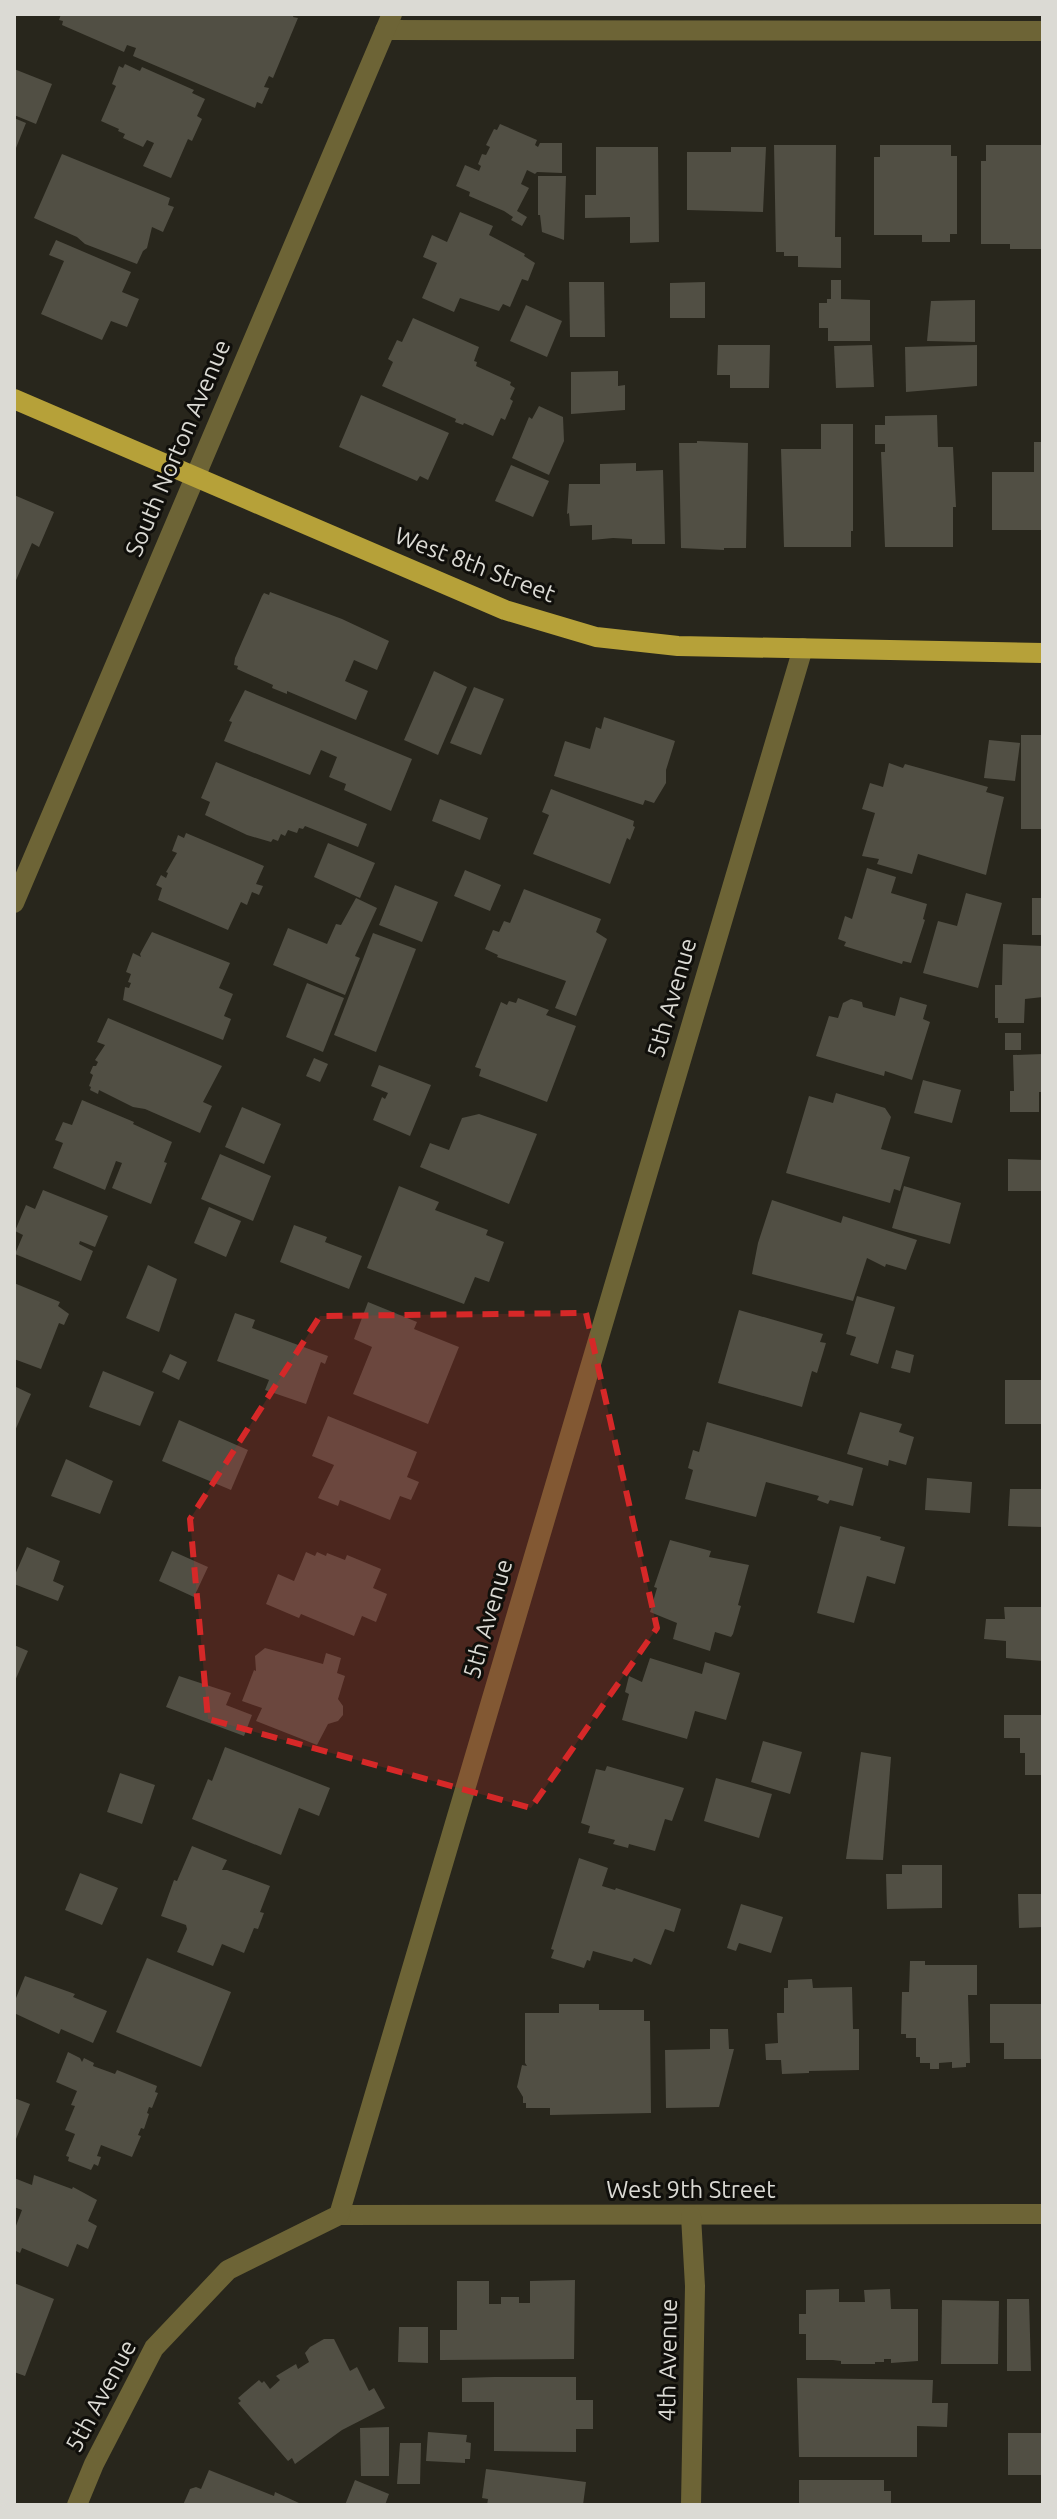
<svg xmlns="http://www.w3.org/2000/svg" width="1057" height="2519" font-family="Ubuntu,sans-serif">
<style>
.building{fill:#514f44}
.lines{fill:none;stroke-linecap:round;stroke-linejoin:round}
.minor{stroke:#6d6436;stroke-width:20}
.major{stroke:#b6a139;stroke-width:20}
.marked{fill:#d62828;fill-opacity:0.2;stroke:#d62828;stroke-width:6;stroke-dasharray:16 10;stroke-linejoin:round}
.labels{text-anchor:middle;stroke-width:6;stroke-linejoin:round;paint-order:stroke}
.street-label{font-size:24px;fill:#dbdad4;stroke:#100f0b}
</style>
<rect width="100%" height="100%" fill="#28261c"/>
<g class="building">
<polygon points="61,14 294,14 293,17 298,18 273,78 269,76 264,87 269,88 262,104 257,102 255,108 133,56 136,48 127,45 124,52 62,25 63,21 59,20"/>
<polygon points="125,64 140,71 142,67 194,90 192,93 205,99 197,116 202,119 192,141 188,139 171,178 143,166 154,143 147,140 143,147 123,138 125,134 118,131 119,129 101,121 116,86 112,84 119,66 123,68"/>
<polygon points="14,69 52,84 36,124 14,115"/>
<polygon points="14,118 26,123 14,153"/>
<polygon points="500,124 537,140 535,145 538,147 540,143 562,143 562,173 537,172 535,174 527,170 521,184 529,188 517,211 527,217 522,226 511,220 513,217 504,211 469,196 470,192 456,186 465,165 479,171 481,166 478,164 482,154 486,155 490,147 486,145 494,129 497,130"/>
<polygon points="774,145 836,145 835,237 841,237 841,268 798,267 798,256 784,256 784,252 776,252"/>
<polygon points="880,145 951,145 951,156 957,156 957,234 950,234 950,242 922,242 922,235 874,235 874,157 880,157"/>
<polygon points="986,145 1043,145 1043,249 1010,249 1010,244 981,244 981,161 986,161"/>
<polygon points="596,147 658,147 659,242 630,243 630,217 585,218 585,195 596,195"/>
<polygon points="731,147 766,147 763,212 687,210 687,152 731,152"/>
<polygon points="62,154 170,198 168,205 174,207 163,232 152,227 147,248 143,251 137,264 85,244 77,237 34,218"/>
<polygon points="538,176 566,176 564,240 542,232 540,215 538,215"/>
<polygon points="460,212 493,226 489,235 525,254 524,256 535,263 528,281 522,279 510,307 503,304 499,311 460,298 454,312 422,298 437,263 423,257 432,235 447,242"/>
<polygon points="56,240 131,272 122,292 139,299 127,327 111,321 102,340 41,314 64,261 49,255"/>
<polygon points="831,280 841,280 841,299 870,300 870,341 828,341 828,328 819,328 819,303 827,303 827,299 831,299"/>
<polygon points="569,282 604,282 605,337 570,337"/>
<polygon points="705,282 705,318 670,318 670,283"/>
<polygon points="975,300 975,342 927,341 931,301"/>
<polygon points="526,305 562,321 547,357 510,341"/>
<polygon points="413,318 479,347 474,361 477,362 476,366 511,382 510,385 515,388 510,399 513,401 505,420 501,418 493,436 464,423 463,425 455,422 456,419 382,386 393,362 388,359 397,340 402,342"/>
<polygon points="718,345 770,345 769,388 730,388 730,375 717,375"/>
<polygon points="872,345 874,387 836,388 834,346"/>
<polygon points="977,345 977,386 906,392 905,347"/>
<polygon points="618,371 618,386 625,385 625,410 571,414 571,372"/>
<polygon points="361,395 449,433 428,480 420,476 417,481 339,447"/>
<polygon points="539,406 563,417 564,441 549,475 512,458 529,417 532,419"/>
<polygon points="937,415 938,447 953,447 956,507 953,507 953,547 885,547 881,452 885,452 885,444 875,444 875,425 885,425 885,416"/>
<polygon points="821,424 853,424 853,531 851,531 851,547 784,547 781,449 821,449"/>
<polygon points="697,441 748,443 746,548 724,548 724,550 681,548 679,443 697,443"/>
<polygon points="1034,442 1043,442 1043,530 992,530 992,472 1034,472"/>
<polygon points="636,463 636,471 663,470 665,544 632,544 632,539 613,538 592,540 592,525 570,526 569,513 567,514 569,484 600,484 600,464"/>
<polygon points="511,465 549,481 533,517 495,501"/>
<polygon points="14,495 54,512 39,547 32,543 14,585"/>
<polygon points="270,592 342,619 389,641 377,670 354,660 345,681 368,691 356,720 287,691 287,694 272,688 273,685 237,669 238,666 234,665 235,658 262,596 264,593 269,595"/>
<polygon points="434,671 467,687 438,755 404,740"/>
<polygon points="474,687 504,699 481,755 450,743"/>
<polygon points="245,690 412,759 391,811 344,790 346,784 329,777 337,757 321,750 310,775 224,741 232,722 229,721"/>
<polygon points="604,717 675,741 666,770 666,783 654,803 645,800 643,805 554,776 565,741 590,749 596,727 601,729"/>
<rect x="1021" y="735" width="22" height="94"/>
<polygon points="989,740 1020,743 1015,781 984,778"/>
<polygon points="216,762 367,824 358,847 305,826 303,829 299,828 297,833 288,830 285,836 281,834 278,841 273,839 271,842 247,835 205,815 210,802 201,798"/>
<polygon points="889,763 903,768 905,764 988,787 986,792 1004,797 986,875 918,854 912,874 877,864 879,859 862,856 875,813 862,809 870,783 883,787"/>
<polygon points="551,789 634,821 633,826 635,827 630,840 627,838 610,884 533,854 549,815 542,812"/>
<polygon points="440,799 488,818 480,840 432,821"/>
<polygon points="186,833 264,866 256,884 263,886 259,895 252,892 247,905 241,902 228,930 158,900 162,888 156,885 161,875 166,878 168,873 166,872 177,853 172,851 178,835 184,838"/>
<polygon points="328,843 375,863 360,898 314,877"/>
<polygon points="867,868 896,877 891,893 927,904 923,919 925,920 911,963 903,961 902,964 844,946 846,942 838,939 845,916 852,919"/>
<polygon points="465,870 501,885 490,911 454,896"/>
<polygon points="395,885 438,902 422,942 379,925"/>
<polygon points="524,889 601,919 596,932 607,939 576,1016 555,1008 566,981 497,957 498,955 485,949 493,930 499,932 504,921 510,923"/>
<polygon points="966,893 1002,903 978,988 923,973 938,921 957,926"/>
<polygon points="356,898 377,908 355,956 360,958 345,995 273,965 288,928 327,944 336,924 341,925"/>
<rect x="1032" y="898" width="11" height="37"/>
<polygon points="152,932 230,963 219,988 233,994 224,1016 231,1019 223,1040 123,1000 125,987 129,988 131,983 128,982 131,974 126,972 133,953 141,957 140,954"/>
<polygon points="373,933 416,949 376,1052 334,1035"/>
<polygon points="1003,944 1043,946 1043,997 1025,999 1024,1023 998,1023 998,1018 995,1018 995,985 1002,985"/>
<polygon points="307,983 344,998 323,1052 286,1037"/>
<polygon points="900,997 927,1005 923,1019 930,1022 912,1080 885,1071 884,1076 816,1056 829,1016 838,1018 843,1003 851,999 862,1002 863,1007 895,1016"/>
<polygon points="518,998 549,1010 546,1015 576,1026 547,1102 479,1076 481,1069 475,1067 501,1002 507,1005 509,1001 516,1003"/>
<polygon points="108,1018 222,1066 203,1102 212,1106 200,1133 145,1109 133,1107 99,1090 98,1094 90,1090 91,1087 89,1086 93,1075 90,1073 93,1066 96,1066 98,1062 95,1060 105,1045 97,1042"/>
<rect x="1005" y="1033" width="16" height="17"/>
<polygon points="1043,1054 1043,1092 1039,1092 1039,1112 1010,1112 1010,1091 1014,1091 1013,1055"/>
<polygon points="314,1058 328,1064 320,1082 306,1076"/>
<polygon points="379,1065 431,1085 410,1136 373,1120 382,1097 385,1099 388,1093 371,1086"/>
<polygon points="923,1080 961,1090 952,1123 914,1113"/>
<polygon points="836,1093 885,1108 891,1117 881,1149 910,1157 900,1191 894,1189 890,1203 786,1173 809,1096 833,1103"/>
<polygon points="82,1100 134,1122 133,1124 172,1142 164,1162 167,1163 151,1204 112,1188 122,1163 116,1161 105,1190 53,1168 63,1143 55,1140 63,1122 72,1125"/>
<polygon points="242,1107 281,1124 264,1164 225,1147"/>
<polygon points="479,1114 537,1134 509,1204 420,1167 430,1143 449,1150 462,1118"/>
<polygon points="220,1154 271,1176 253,1221 201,1199"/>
<polygon points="1008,1159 1043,1160 1043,1191 1008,1191"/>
<polygon points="399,1186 439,1202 435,1210 488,1230 486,1235 504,1242 489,1282 475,1277 464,1304 367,1268"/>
<polygon points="904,1186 961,1203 950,1244 892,1228"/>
<polygon points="43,1190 108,1216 95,1247 80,1241 79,1244 93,1251 81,1281 15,1254 23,1235 15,1231 26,1205 35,1209"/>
<polygon points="772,1200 841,1223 843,1216 917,1240 906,1270 886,1264 885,1267 867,1258 853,1301 752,1274 758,1243"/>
<polygon points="209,1207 241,1221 226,1257 194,1243"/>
<polygon points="294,1225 327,1237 325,1242 362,1256 349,1289 280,1262"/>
<polygon points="148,1265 177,1279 159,1332 126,1318"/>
<polygon points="14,1283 60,1302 58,1306 69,1314 64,1325 59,1323 41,1369 14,1359"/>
<polygon points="857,1296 895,1307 878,1364 850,1355 856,1337 846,1334"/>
<polygon points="368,1302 417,1322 414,1329 459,1347 428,1424 353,1394 372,1347 354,1339"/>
<polygon points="739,1310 823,1334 820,1342 826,1343 817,1373 812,1371 802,1407 718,1383"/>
<polygon points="235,1313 255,1320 252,1328 328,1356 325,1364 321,1362 306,1404 265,1390 269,1380 217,1361"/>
<polygon points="896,1350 914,1355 910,1373 891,1368"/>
<polygon points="170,1354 187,1362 179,1380 162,1372"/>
<polygon points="103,1371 154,1392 140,1426 89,1407"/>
<rect x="1005" y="1380" width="38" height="44"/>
<polygon points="14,1386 31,1394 14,1433"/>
<polygon points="860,1412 902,1424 899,1432 914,1437 906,1465 889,1460 888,1466 847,1454"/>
<polygon points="328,1416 417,1452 407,1477 419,1482 411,1500 400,1496 390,1520 340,1500 338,1506 318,1498 334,1465 312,1456"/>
<polygon points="179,1420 248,1450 231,1490 162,1461"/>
<polygon points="707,1422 863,1468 853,1506 830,1500 828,1504 817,1500 819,1496 766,1482 756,1517 685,1499 693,1470 688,1468 693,1450 699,1452"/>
<polygon points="66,1459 113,1481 100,1514 51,1496"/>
<polygon points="927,1478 972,1482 970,1513 925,1510"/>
<polygon points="1010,1489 1043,1489 1043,1527 1008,1526"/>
<polygon points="840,1526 881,1537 880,1540 905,1547 895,1584 867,1576 854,1623 817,1613"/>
<polygon points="670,1540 711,1551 709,1557 749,1565 738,1605 741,1606 733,1634 731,1637 715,1632 710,1651 673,1639 677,1623 650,1612 657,1588 654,1587"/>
<polygon points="27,1547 60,1561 53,1581 64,1586 58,1601 14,1584 14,1577"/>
<polygon points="172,1551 208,1567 194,1597 159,1581"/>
<polygon points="306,1552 315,1556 317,1552 326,1556 327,1553 345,1560 347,1555 381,1569 373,1588 387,1594 376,1622 362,1616 354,1636 301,1614 299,1618 266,1604 278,1574 294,1581"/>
<polygon points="1004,1607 1043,1607 1043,1661 1006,1658 1006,1641 984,1639 986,1619 1005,1619"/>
<polygon points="14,1645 28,1651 14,1683"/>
<polygon points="265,1648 323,1664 326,1653 341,1658 337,1673 345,1676 338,1699 343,1706 343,1715 338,1721 328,1724 317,1745 256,1721 262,1708 242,1701 254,1670 256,1671 255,1656"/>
<polygon points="650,1658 702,1674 705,1662 740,1673 726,1720 695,1711 687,1739 622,1720 629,1694 625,1692 629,1676 642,1682"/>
<polygon points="179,1676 231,1693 226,1705 252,1715 244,1736 166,1707"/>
<polygon points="1004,1715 1043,1715 1043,1775 1025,1775 1025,1753 1020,1753 1020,1738 1004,1738"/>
<polygon points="763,1741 802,1752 790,1794 751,1782"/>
<polygon points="225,1747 330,1788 319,1816 299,1808 281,1855 192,1819 208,1779 212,1781"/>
<polygon points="861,1752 891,1757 883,1860 846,1859"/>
<polygon points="607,1766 684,1788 672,1821 665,1819 655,1851 629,1844 628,1848 613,1844 615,1840 588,1833 590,1826 581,1823 596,1769 605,1771"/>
<polygon points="120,1773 155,1785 142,1824 107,1812"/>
<polygon points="716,1778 772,1794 759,1838 704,1821"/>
<polygon points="192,1846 227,1860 222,1870 227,1870 270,1886 260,1912 264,1913 258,1929 254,1928 244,1953 222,1944 213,1966 177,1952 187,1929 186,1925 161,1916 174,1880 177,1881"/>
<polygon points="579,1858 608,1868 602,1886 615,1890 616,1888 681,1909 674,1932 665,1929 651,1965 634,1958 632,1962 593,1951 590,1961 587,1960 584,1968 551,1958 554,1950 551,1949"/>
<polygon points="902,1865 942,1865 942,1908 887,1909 886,1874 902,1874"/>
<polygon points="80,1873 118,1888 102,1925 65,1910"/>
<polygon points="1018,1894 1043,1894 1043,1927 1019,1928"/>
<polygon points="741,1904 783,1917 771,1953 739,1943 736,1951 727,1948"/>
<polygon points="147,1958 231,1992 201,2067 116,2032"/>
<polygon points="910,1961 925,1961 925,1965 977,1965 977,1995 968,1995 970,2063 966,2063 966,2067 952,2068 952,2062 939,2063 939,2069 930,2069 930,2063 920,2063 920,2057 916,2057 916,2038 906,2038 906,2034 901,2034 902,1992 909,1992"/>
<polygon points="25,1976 75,1994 73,1997 107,2011 93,2043 61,2029 59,2034 14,2013 14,2003"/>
<polygon points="812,1979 813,1988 852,1987 853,2029 859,2029 859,2070 809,2071 809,2073 782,2074 781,2060 766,2060 765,2044 778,2043 777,2013 784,2013 784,1988 788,1988 788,1980"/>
<polygon points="559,2004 599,2004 599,2010 644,2010 644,2021 650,2021 651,2113 550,2115 550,2108 526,2108 526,2103 523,2103 523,2097 517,2087 522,2065 527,2066 525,2063 525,2013 559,2013"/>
<polygon points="990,2004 1043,2004 1041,2059 1004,2059 1004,2043 990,2043"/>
<polygon points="710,2029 728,2029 729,2049 734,2049 719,2107 666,2108 665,2050 710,2049"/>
<polygon points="68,2052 80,2058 82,2062 84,2058 94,2063 93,2066 115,2074 117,2070 157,2086 155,2092 158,2093 152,2108 149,2107 147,2113 149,2114 144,2129 141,2128 138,2135 141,2136 132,2157 101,2145 97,2156 101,2157 98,2166 94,2164 91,2170 68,2161 69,2157 66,2156 75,2134 65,2130 75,2106 71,2105 77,2091 56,2082"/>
<polygon points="14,2098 30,2104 14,2144"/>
<polygon points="34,2175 72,2189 73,2187 97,2200 88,2221 97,2226 88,2249 77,2244 68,2267 22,2248 20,2253 14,2250 14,2231 22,2210 14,2207 14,2178 32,2185"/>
<polygon points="575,2280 574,2359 440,2360 440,2330 457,2330 457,2281 489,2281 489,2304 501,2304 501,2297 519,2297 519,2303 530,2303 530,2281"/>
<polygon points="14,2283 54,2299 25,2376 14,2372"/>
<polygon points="839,2289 839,2302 865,2302 864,2290 890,2289 891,2309 918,2309 918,2361 891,2363 891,2359 884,2359 884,2362 875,2362 875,2364 841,2364 841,2361 833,2360 806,2360 806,2334 799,2334 799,2314 806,2314 806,2290"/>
<polygon points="1007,2299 1029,2299 1031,2371 1007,2371"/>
<polygon points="942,2300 999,2301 998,2364 941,2364"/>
<polygon points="399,2327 428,2327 428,2363 398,2362"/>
<polygon points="324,2339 334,2339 350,2371 357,2367 369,2391 374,2388 385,2408 342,2430 295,2464 292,2458 288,2461 238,2403 241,2401 238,2398 259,2380 262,2383 264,2381 270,2389 280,2380 276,2376 296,2364 298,2369 309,2362 305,2353 310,2347"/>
<polygon points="494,2377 576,2377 576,2400 593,2400 593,2429 576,2429 576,2452 494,2451 494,2402 462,2402 462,2378"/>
<polygon points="797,2378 933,2380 932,2403 948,2403 947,2427 917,2426 917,2457 799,2457"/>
<polygon points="389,2427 389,2476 361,2476 360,2428"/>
<polygon points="428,2432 467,2435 466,2442 471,2443 470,2459 465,2459 465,2463 426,2461"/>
<rect x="1008" y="2433" width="35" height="42"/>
<polygon points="400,2443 421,2443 420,2484 397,2484"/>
<polygon points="486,2469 586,2482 583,2505 487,2505 488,2499 482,2498"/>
<polygon points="209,2470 274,2496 275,2492 299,2503 298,2505 183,2505 190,2489 196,2487 201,2489"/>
<polygon points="355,2480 389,2494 385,2505 345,2505"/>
<polygon points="799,2480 884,2480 884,2491 891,2491 891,2505 799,2505"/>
</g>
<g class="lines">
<g class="minor">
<polyline points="385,30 1043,31"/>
<polyline points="14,903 392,14"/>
<polyline points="339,2215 1043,2214"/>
<polyline points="691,2216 695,2286 691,2505"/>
<polyline points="77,2505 94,2464 154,2348 228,2270 339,2215 803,648"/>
</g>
<polyline class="major" points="14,399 505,610 596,637 678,646 1043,653"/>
</g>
<path class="marked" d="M586 1313 657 1628 531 1808 208 1719 190 1519 320 1316Z"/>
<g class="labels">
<g class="street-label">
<text transform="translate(178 448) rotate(-67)" y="8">South Norton Avenue</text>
<text transform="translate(475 565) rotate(21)" y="8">West 8th Street</text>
<text transform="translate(672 998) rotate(-74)" y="8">5th Avenue</text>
<text transform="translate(488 1619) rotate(-74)" y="8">5th Avenue</text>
<text x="691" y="2198">West 9th Street</text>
<text transform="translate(668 2360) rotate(-89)" y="8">4th Avenue</text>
<text transform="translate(101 2396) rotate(-62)" y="8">5th Avenue</text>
</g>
</g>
<rect width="1057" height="2519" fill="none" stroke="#dbdad4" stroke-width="32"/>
</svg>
